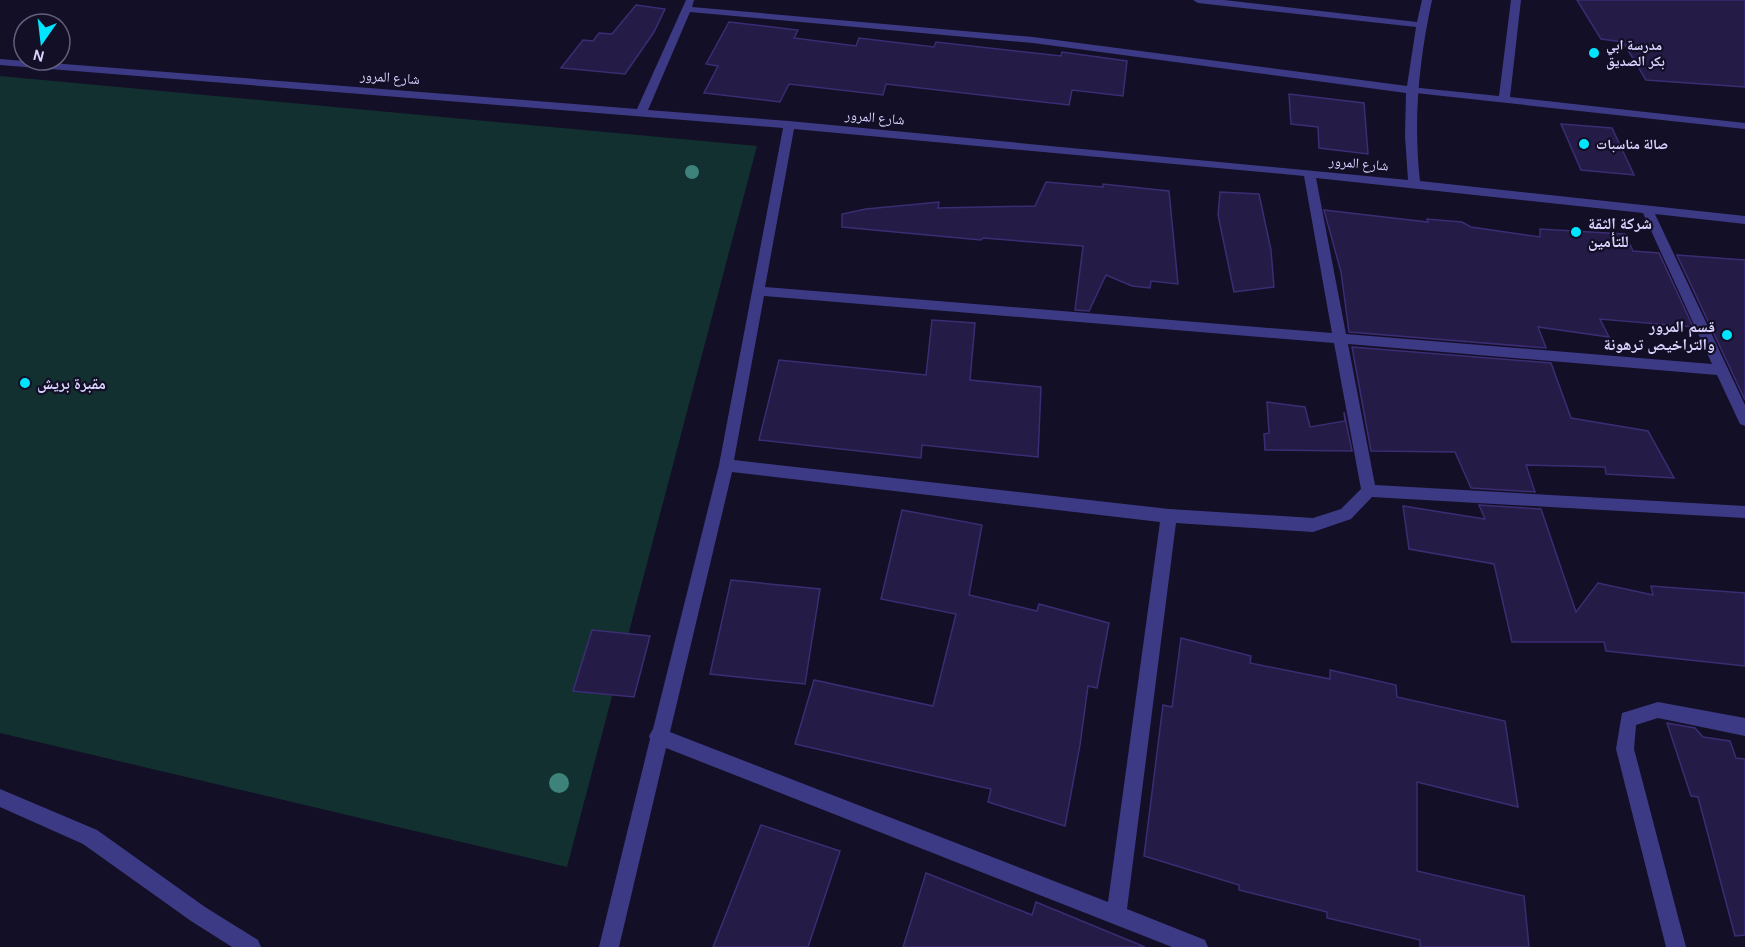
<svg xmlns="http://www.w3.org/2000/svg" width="1745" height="947" font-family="Karla,'Noto Naskh Arabic',sans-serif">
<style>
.green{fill:#12302f}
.building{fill:#241b47;stroke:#3b2d73;stroke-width:1.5}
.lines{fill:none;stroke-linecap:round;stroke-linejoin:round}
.service{fill:#3d3a85;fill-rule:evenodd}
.minor{fill:#3d3a85;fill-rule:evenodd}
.tree{fill:#3d827b}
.poi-dot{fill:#00e5ff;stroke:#130f26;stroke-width:2}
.labels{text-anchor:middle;stroke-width:4.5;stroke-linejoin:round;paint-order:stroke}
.far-poi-label{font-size:14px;font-weight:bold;fill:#d9d4ff;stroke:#130f26;text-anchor:start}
.far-street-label{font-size:14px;fill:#d9d4ff;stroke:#130f26}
.poi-label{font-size:16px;font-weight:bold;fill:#d9d4ff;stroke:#130f26;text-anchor:start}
</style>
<rect width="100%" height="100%" fill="#130f26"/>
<polygon class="green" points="0,76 757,146 567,867 0,733"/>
<g class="building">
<polygon points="1577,0 1745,0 1745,87 1646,80 1623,42 1601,39"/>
<polygon points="636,5 665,9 654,32 625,74 561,68 583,40 593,41 599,33 612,34"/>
<polygon points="729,22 798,30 794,38 856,46 859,38 934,47 936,42 1061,56 1062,52 1127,61 1123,96 1072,90 1069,105 886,84 883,95 789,84 780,102 704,93 718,66 706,64"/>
<polygon points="1289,94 1364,103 1368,154 1319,148 1318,127 1291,124"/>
<polygon points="1561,124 1612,128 1634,175 1581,170"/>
<polygon points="1046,182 1103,187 1103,184 1169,191 1178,284 1151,281 1150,288 1132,286 1106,275 1089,311 1075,310 1083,246 983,238 981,240 842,227 842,214 866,209 939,202 938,208 1035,206"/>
<polygon points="1220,192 1259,194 1271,250 1274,287 1234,292 1218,215"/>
<polygon points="1324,210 1428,222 1427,219 1462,222 1471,227 1540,237 1540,229 1625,234 1633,251 1659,253 1693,327 1600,319 1609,337 1538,327 1546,348 1349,332 1341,272"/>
<polygon points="1677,255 1745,260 1745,400"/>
<polygon points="932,320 975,323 970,380 1041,387 1038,457 922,445 921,458 759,440 779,360 926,375"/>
<polygon points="1352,347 1551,363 1571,418 1648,431 1674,478 1606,474 1605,467 1526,465 1535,492 1471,488 1455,452 1371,451"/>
<polygon points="1267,402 1305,407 1310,427 1345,421 1344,412 1352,451 1265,450 1264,434 1269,433"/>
<polygon points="1479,505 1541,509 1576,612 1598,583 1653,595 1651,586 1745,593 1745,666 1606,651 1604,642 1512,642 1494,564 1409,549 1403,506 1485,519"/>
<polygon points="902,510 982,525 969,595 1037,611 1039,604 1109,623 1097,688 1088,686 1080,745 1065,826 988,802 991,789 795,744 814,680 933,706 956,614 881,599"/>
<polygon points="731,580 820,589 805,684 710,674"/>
<polygon points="592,630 650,636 634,697 573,691"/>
<polygon points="1181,638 1251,656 1250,663 1330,679 1330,670 1396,685 1397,697 1505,721 1518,807 1417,782 1417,871 1524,896 1529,947 1420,947 1420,940 1327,918 1327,912 1239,890 1239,885 1144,856 1163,705 1172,707"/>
<polygon points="1667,723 1695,728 1703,737 1730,741 1736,758 1745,759 1745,935 1735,936 1698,797 1691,796"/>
<polygon points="761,825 840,851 808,947 713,947"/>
<polygon points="926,873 1032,915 1036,902 1145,947 903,947"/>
</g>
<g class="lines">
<polygon class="service" points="1511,0 1521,0 1510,97 1745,123 1745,129 1406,92 1405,90 1410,87 1499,96"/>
<g class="minor">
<path d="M686 0H694L692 7 1033 37 1407 86 1416 27 1198 3 1193 0H1224L1417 22 1422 0H1432C1419 61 1413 119 1420 181L1745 216V224L1655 214 1745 405V426L1740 424 1717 375 1348 344 1375 485 1745 506V518L1372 497 1351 519 1313 532 1176 523 1127 909 1205 940 1208 947H1172L666 748 619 947H599L650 739 649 736 653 729 719 465 783 128 0 65V59L637 109ZM690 12 1033 43 1406 93 1405 136 1408 180 789 121 648 110ZM794 129 1304 176 1332 333 765 287ZM1316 178 1643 213 1712 364 1346 334ZM764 296 1334 343 1361 489 1341 509 1313 518 1169 509 734 460ZM732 472 1160 522 1108 902 670 732Z"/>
<polygon points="1658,702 1745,718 1745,736 1658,718 1636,725 1634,749 1686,947 1666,947 1616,749 1622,713"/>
<polygon points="0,789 97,830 205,907 258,940 261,947 232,947 191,921 83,844 0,807"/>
</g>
</g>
<g class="tree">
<circle cx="692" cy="172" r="7"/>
<circle cx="559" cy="783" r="10"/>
</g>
<g class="poi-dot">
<circle cx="1594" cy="53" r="6"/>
<circle cx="1584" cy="144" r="6"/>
<circle cx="1576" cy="232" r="6"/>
<circle cx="1727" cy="335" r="6"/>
<circle cx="25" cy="383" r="6"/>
</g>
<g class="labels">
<g class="far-poi-label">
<text x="1606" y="50">مدرسة ابي<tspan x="1606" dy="16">بكر الصديق</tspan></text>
<text x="1596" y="149">صالة مناسبات</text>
</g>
<g class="far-street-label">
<text transform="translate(390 77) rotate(4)" y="5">شارع المرور</text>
<text transform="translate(875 117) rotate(5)" y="5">شارع المرور</text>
<text transform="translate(1359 163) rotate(5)" y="5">شارع المرور</text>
</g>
<g class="poi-label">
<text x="1588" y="229">شركة الثقة<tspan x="1588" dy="18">للتأمين</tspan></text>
<text x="1715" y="332" text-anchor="end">قسم المرور<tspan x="1715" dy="18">والتراخيص ترهونة</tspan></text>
<text x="37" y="389">مقبرة بريش</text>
</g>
</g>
<g transform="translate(42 42) rotate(194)"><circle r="28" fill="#130f26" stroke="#625e7d" stroke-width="1.5"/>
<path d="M0-4.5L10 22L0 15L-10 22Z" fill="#00e5ff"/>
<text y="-9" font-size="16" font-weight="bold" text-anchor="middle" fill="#d9d4ff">N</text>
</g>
</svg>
